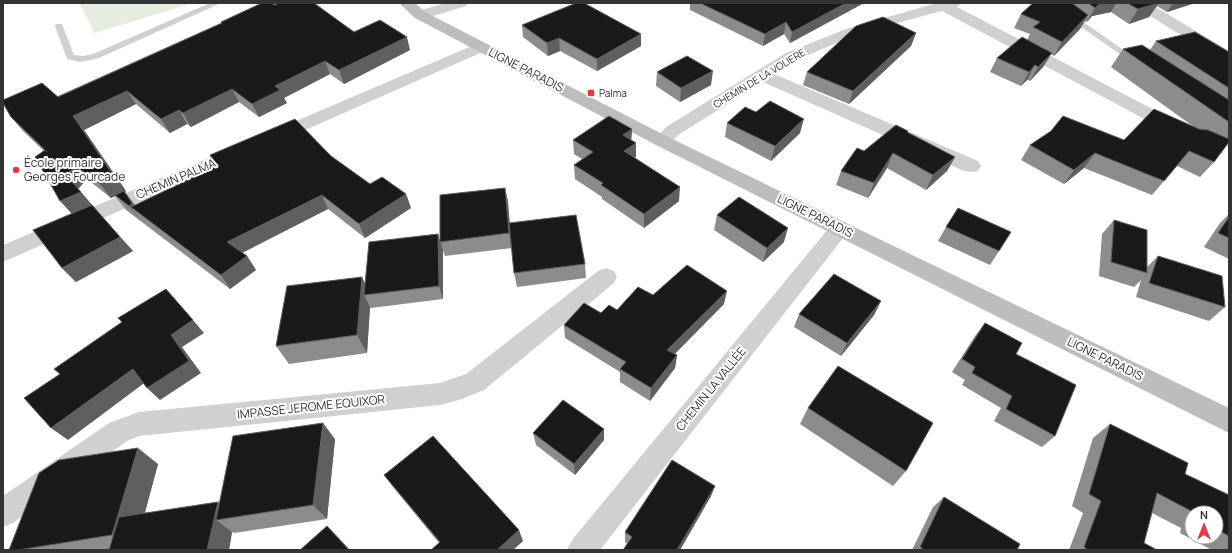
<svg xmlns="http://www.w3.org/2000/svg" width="1232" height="553" font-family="Manrope,sans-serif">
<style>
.green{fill:#e6ecdf}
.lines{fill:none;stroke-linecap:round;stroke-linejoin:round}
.lane{fill:#d0d0d0;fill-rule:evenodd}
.street{fill:#d0d0d0;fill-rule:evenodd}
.secondary{fill:#bdbdbd;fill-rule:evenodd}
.wall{fill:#8c8c8c;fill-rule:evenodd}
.shaded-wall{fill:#5f5f5f}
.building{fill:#1a1a1a;stroke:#5f5f5f}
.poi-dot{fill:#e63946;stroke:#fff;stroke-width:1.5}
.labels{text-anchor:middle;stroke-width:4;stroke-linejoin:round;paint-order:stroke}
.far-street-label{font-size:10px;fill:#333;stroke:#fff}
.far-poi-label{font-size:10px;fill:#333;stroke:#fff;text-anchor:start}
.street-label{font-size:12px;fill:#333;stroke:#fff}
.poi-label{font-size:12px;fill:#333;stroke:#fff;text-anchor:start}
</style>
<rect width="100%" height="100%" fill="#fff"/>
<polygon class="green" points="79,3 193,3 95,33"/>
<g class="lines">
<g class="lane">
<polygon points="210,3 221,3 99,58 80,62 67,59 55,26 56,24 62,24 74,55 83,56 93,54"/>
<polygon points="1047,3 1056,3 1138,60 1137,62 1131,62"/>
</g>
<g class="street">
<polygon points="445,3 468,3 466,6 420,20 415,18 412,15 415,12"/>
<path d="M937 3H961L957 7 1181 124 1184 128 1181 132 1175 134 1169 132 942 11C884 26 825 42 774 74L978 161 981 166 978 171 971 172 964 171 763 82 678 135C671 143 667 148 656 145L653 141 666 127 786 53 846 29Z"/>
<polygon points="1132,3 1149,3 1229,51 1229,63 1223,61 1134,6"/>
<polygon points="481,42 487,44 489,47 487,50 280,141 274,143 268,141 265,137 268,133"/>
<polygon points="242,144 249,146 251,150 249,154 3,262 3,245"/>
<polygon points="840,220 847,223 850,228 847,233 600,550 567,550 572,540 833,223"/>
<polygon points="606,268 614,271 617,277 614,283 484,390 462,399 440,405 139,436 127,441 13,523 3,527 3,496 109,423 139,412 440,383 466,374 598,271"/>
</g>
<polygon class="secondary" points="399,3 415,3 425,12 668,137 1229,408 1229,433 656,145 415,18"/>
</g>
<g class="wall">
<polygon points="690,3 864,3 790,43 784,34 763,46 690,10"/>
<polygon points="1033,3 1195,3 1167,12 1157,6 1149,17 1129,24 1111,12 1092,16 1087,22 1085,21 1080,29 1054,56 1051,54 1043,67 1030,81 1027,80 1021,86 990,72 997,58 1027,40 1030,34 1014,28 1021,14"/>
<polygon points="275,5 410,50 344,84 330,74 284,98 287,103 259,117 239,102 191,127 187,124 170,133 136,104 84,130 126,191 125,192 135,205 216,166 210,155 331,156 370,184 406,194 411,208 365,238 328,209 242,253 247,256 256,270 230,289 126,210 115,196 111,198 87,179 78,189 133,251 76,282 62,268 72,214 44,151 23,131 11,117 221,23 221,22"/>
<polygon points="522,25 641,46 597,71 560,51 548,56 523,37"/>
<polygon points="916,33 911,46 849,104 803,85 807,72"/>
<polygon points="1156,41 1229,52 1229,142 1214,162 1200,177 1177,166 1152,195 1084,168 1064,184 1021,160 1030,145 1124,140 1194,127 1111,67 1123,49 1150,50"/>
<polygon points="657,72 711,85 680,102 656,86"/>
<polygon points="727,123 800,133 771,161 725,137"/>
<polygon points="632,129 631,140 636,143 636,157 635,158 679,201 644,228 602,199 602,197 575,179 574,165 582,159 574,154 573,140"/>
<polygon points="907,132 955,157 947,171 926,190 887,168 868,198 836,185 841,171 864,151"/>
<polygon points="505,188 508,202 509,223 585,264 586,278 517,287 514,273 512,248 445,256 443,250 443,299 371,308 370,307 367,353 289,364 276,346 365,283 440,240"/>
<polygon points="1229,214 1229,259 1204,247 1220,223"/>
<polygon points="717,215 784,242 763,262 714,230"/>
<polygon points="1114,220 1147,267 1158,256 1225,307 1209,321 1136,297 1141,280 1134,287 1099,276 1102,234"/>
<polygon points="946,227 999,251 990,265 938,241"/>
<polygon points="653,295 724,304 674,354 677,355 675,368 650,401 620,382 620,372 565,338 564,325 601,313 617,310"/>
<polygon points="881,301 874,315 841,356 794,327 799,314"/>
<polygon points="985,323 1016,354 1055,436 1042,447 994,421 1001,408 962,385 965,380 952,372 975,336"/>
<polygon points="808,408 906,471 893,486 800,424"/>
<path d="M1110 424 1185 474 1229 495V550H1210V549L1180 533 1181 528 1152 513 1144 543 1157 550H1069L1083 513 1072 506 1093 438ZM1192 513H1216V537H1192Z"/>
<polygon points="604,429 604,440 575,475 536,445 533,433"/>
<polygon points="335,439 327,519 234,533 232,532 229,550 9,550 158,464 145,513 219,503"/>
<polygon points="384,475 523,541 513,550 431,550 439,543 393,487"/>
<polygon points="715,486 711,496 680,550 623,550 627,544 625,542 625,532"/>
<polygon points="944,497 1017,550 912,550 933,507"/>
</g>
<g class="shaded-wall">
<polygon points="846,3 864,3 790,43 792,32"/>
<polygon points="1100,3 1116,3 1111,12 1092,16 1087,22 1095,8"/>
<polygon points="1159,3 1149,17 1129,24 1138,9"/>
<polygon points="1173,3 1195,3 1167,12"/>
<polygon points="1088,15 1080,29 1054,56 1062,42"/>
<polygon points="786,22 784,34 763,46 765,34"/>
<polygon points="916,33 911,46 849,104 853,91"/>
<polygon points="641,34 641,46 597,71 597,59"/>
<polygon points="407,37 410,50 344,84 339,70"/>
<polygon points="559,38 560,51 548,56 547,43"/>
<polygon points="1052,53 1043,67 1030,81 1038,67"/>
<polygon points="325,61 330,74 284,98 287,103 259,117 252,104 275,86"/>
<polygon points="1035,65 1027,80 1021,86 1029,72"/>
<polygon points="713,71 711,85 680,102 681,88"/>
<polygon points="232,89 239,102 191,127 183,113"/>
<polygon points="127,91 136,104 84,130 126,191 125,192 135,206 131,207 140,220 129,206 125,192 111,198 100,184 73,116"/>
<polygon points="179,110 187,124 170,133 161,119"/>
<polygon points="804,119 800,133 771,161 775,146"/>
<polygon points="632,129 631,144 623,135"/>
<polygon points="636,143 636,157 624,166 624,151"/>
<polygon points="893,153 887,168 868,198 874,183"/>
<polygon points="1095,153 1084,168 1064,184 1074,170"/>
<polygon points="955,157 947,171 926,190 933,175"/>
<polygon points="76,166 87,179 78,189 66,175"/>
<polygon points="680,187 679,201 644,228 644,214"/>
<polygon points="505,188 508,202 512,248 509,233"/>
<polygon points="81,192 92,205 72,214 60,201"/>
<polygon points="406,194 411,208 365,238 359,224"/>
<polygon points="322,195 328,209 236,256 227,242"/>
<polygon points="788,228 784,242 763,262 767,248"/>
<polygon points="438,234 443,250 443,299 439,286"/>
<polygon points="120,237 133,251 76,282 62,268"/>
<polygon points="247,256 256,270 230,289 221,275"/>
<polygon points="362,277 370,294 364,295 370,307 367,353 357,335"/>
<polygon points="727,291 724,304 666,363 667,350"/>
<polygon points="881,301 874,315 841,356 847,343"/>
<polygon points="193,320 204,333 182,347 201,373 160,400 147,388 171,335"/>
<polygon points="677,355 675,368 650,401 651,388"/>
<polygon points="133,369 147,381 68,440 51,428"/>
<polygon points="323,423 335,439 327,519 313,505"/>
<polygon points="604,429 604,440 575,475 574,464"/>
<polygon points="138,448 158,464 135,548 112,535"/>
<polygon points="715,486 711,496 680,550 677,550"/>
<polygon points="218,502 235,516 216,520 232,532 229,550 207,550"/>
<polygon points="327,526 338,537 350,550 349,550"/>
<polygon points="519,530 523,541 513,550 497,550"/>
</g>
<g class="building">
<polygon points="262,3 271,3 275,5 279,3 314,3 354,32 380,20 407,37 339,70 325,61 275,86 280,90 252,104 232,89 183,113 179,110 161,119 127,91 73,116 115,178 100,184 76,166 66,175 81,192 60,201 35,157 45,150 47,152 11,117 3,103 3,100 42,83 58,97 222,23 221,22"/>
<polygon points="576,3 584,3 641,34 597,59 559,38 547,43 522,25"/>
<polygon points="700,3 846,3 792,32 786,22 765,34"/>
<polygon points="1033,3 1072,3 1088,15 1062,42 1033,27 1040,22 1021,14"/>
<polygon points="1088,3 1100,3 1095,8"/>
<polygon points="1127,3 1159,3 1138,9"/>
<polygon points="883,17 916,33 853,91 807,72 856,26"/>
<polygon points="1195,32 1229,52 1229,88 1156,41"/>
<polygon points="1022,37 1052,53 1038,67 1035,65 1029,72 997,58"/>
<polygon points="1142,45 1229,100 1229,122 1123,49"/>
<polygon points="687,56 713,71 681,88 657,72"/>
<polygon points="770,101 804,119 775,146 727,123 745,107 756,112"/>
<polygon points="1154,109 1199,129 1208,130 1229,139 1229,142 1214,162 1189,151 1164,181 1095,153 1074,170 1030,145 1051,131 1063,116 1124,140"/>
<polygon points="609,116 632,129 623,135 636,143 624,151 680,187 644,214 601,185 603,183 574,165 593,152 573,140"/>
<polygon points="295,119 331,156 370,184 382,177 406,194 359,224 322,195 227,242 247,256 221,275 131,207 217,166 210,155"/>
<polygon points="896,125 908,131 907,132 955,157 933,175 893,153 874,183 841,171 857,148 864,151"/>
<polygon points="505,188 509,233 440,242 440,195"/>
<polygon points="124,191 132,203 129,206 115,195"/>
<polygon points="739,197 788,228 767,248 717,215"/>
<polygon points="92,205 120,237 62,268 33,230"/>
<polygon points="958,208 1011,232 999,251 946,227"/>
<polygon points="576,215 585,264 514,273 509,223"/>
<polygon points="1229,217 1229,238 1218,233"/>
<polygon points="1114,220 1147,230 1147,273 1111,262"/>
<polygon points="438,234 439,286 364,295 369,242"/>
<polygon points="1158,256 1222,276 1225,307 1149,283"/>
<polygon points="687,265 727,291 667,350 677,355 651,388 620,369 626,362 564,325 584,303 601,313 609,305 617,310 638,287 653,295"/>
<polygon points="834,274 881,301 847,343 799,314"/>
<polygon points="362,277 357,335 276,346 287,286"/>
<polygon points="166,289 193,320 171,335 189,361 147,388 133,369 51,428 24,398 60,374 54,369 122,322 118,318"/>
<polygon points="985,323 1022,343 1016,354 1076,385 1055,436 1006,409 1012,396 972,373 975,367 962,359"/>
<polygon points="838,366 933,423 906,471 808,408"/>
<polygon points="563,400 604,429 574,464 533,433"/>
<polygon points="323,423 313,505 216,520 233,436"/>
<polygon points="1110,424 1188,463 1185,474 1229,495 1229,536 1216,529 1216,513 1195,513 1157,493 1144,543 1157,550 1088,550 1084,547 1101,501 1089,494"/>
<polygon points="433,436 519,530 497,550 431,550 440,542 384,475"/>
<polygon points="138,448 112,535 18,550 9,550 39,473 59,460"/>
<polygon points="672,460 715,486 677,550 623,550 632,537 625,532"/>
<polygon points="944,497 1020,544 1017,550 925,550 920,547"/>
<polygon points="218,502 207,550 109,550 119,517"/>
<polygon points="327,526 349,550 300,550"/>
</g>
<g class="poi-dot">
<rect x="587" y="89" width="8" height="8" rx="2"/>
<circle cx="16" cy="170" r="4"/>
</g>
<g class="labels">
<g class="far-street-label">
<text transform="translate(759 78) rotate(-31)" y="4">CHEMIN DE LA VOLIERE</text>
</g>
<g class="far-poi-label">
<text x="599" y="97">Palma</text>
</g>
<g class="street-label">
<text transform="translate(526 70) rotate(27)" y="4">LIGNE PARADIS</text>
<text transform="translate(176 179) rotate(-23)" y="4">CHEMIN PALMA</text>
<text transform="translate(815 216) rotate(26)" y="4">LIGNE PARADIS</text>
<text transform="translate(1105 359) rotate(26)" y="4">LIGNE PARADIS</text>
<text transform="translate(711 389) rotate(-51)" y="4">CHEMIN LA VALLÉE</text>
<text transform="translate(311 407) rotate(-6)" y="4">IMPASSE JEROME EQUIXOR</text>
</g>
<g class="poi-label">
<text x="24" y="167">École primaire<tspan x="24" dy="14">Georges Fourcade</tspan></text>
</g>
</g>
<rect width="1232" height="553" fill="none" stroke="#333333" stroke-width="8"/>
<g transform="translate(1204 525)"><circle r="19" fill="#ffffff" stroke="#adadad"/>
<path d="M0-3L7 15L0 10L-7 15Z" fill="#e63946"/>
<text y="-6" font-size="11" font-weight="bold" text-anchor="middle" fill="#333333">N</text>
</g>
</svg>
